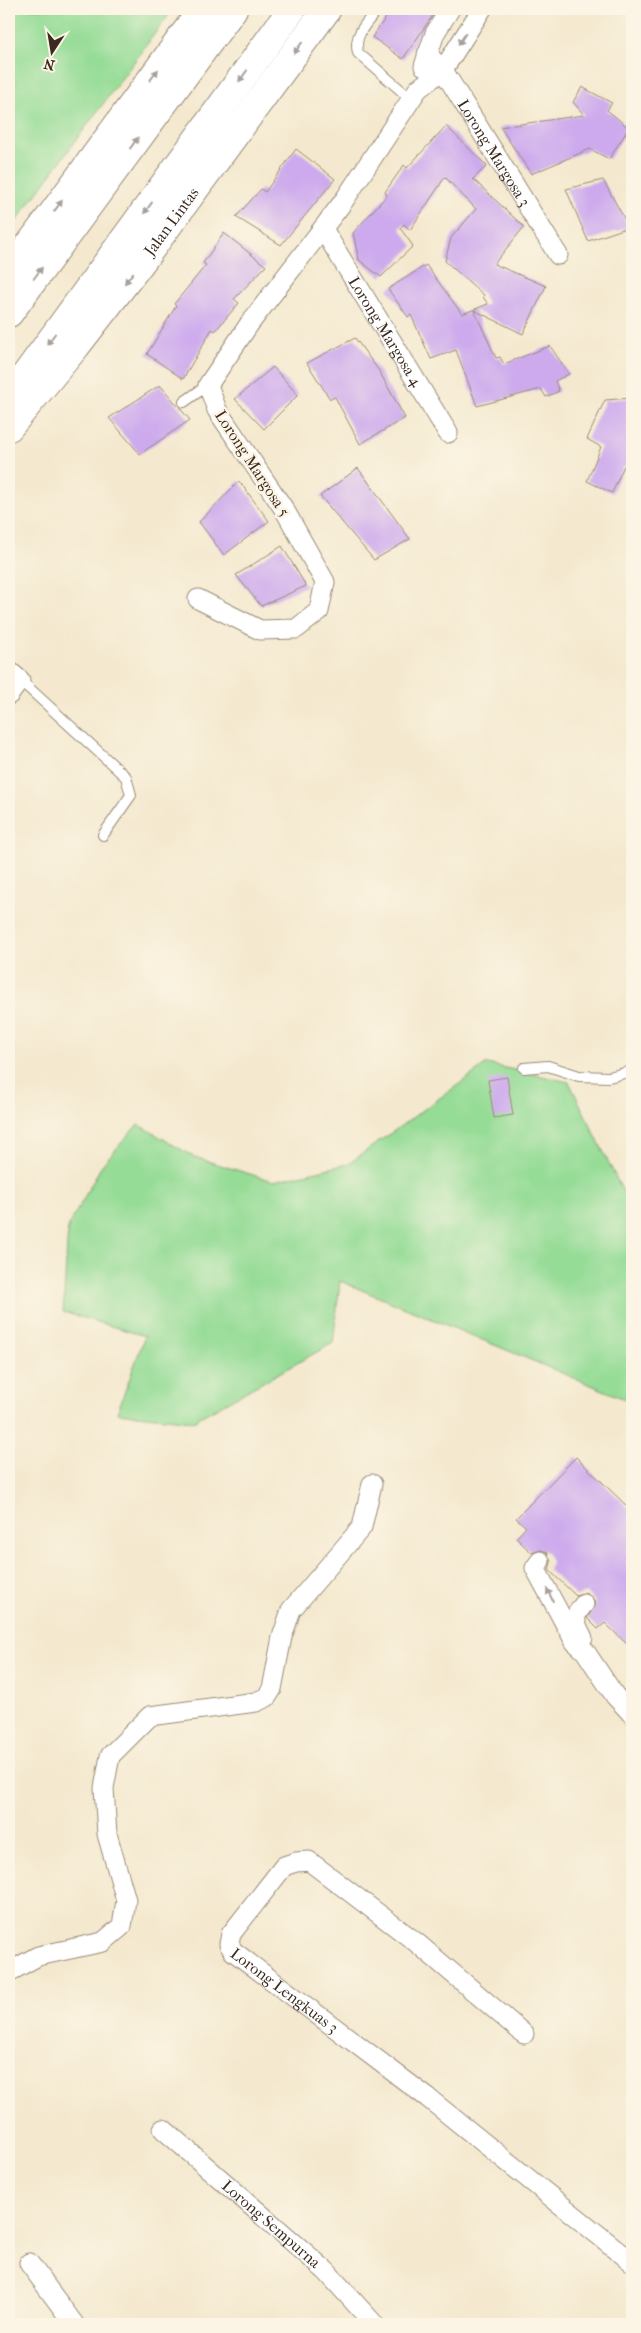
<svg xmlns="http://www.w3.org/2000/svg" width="641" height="2333" font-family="'IM FELL French Canon',serif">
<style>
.green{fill:#95dc96;stroke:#68835a}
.building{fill:#cdaaed}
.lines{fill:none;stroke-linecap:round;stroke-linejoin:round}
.service-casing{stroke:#988a76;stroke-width:12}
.minor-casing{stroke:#988a76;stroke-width:21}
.secondary-casing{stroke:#988a76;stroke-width:30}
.trunk-casing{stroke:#988a76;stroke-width:30}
.service{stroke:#fff;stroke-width:10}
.minor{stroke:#fff;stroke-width:19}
.secondary{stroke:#fff;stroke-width:28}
.trunk{stroke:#fff;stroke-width:28}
.oneway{fill:#a79f9a}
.labels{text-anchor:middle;stroke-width:5;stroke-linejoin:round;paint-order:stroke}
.street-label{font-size:16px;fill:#3b2a1e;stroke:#fcf5e5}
</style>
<rect width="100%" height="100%" fill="#fcf5e5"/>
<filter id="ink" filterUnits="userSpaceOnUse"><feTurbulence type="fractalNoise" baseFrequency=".02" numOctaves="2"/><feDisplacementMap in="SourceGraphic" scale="10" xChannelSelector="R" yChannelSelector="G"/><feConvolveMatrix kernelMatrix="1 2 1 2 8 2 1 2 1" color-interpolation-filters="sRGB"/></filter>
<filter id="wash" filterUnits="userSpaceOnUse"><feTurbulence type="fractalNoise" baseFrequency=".0096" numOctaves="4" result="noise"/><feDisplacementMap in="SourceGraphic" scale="20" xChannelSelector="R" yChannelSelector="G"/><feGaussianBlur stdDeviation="1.12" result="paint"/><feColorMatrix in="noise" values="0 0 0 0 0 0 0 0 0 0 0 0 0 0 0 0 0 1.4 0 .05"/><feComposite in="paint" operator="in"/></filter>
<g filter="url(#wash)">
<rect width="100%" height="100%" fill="#f4e9cf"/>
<g class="green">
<polygon points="9,9 173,9 9,231"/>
<polygon points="487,1064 569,1082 632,1210 632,1402 340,1281 333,1343 193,1421 117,1413 145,1336 63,1312 68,1227 102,1165 138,1124 194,1157 273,1181 348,1164"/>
</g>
<g id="blocks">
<g class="building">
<polygon points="392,9 437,9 403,59 372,37"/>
<polygon points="582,87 612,103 607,110 629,128 609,159 590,149 531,174 500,127 584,115 573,102"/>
<polygon points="446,126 487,166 473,179 524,227 494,264 546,286 523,334 474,310 496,358 500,357 504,364 550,346 569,374 555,381 559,391 546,397 541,389 477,406 456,350 431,359 411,315 408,317 388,289 426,265 462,314 488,304 483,297 484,295 445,261 451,238 476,209 445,177 410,230 404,224 400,228 413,246 381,277 359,260 353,233 387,195 385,192 404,165 407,168"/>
<polygon points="296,149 335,179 281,245 236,217 261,189 265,192"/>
<polygon points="603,180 629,227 588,241 566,189"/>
<polygon points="224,233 266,266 234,299 239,303 215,331 212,329 183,379 147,354 176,306 174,304 206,265 203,263"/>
<polygon points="355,338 379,371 405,418 360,444 335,397 330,399 307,363"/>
<polygon points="273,367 298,395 264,429 235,399"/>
<polygon points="160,385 190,420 140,454 109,418"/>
<polygon points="632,398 632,469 624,466 612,493 587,481 601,447 587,439 605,400"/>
<polygon points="358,468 410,539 374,560 320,496"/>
<polygon points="239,481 269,521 224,555 199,522"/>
<polygon points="282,546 306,586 261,606 236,575"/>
<polygon points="507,1077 513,1115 494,1118 488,1080"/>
<polygon points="576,1457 632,1511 632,1649 605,1623 598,1629 587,1618 595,1606 594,1600 586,1593 576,1596 549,1570 551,1562 547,1552 541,1550 532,1553 516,1538 526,1527 516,1518"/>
</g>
</g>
</g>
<g filter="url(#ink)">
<use href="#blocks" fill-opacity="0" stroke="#988a76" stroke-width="1"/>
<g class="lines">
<defs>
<g id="service">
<path d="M378 9C367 22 353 35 358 53L411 99"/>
<polyline points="184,402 208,385"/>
<polyline points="20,680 126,777 131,795 103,835"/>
<polyline points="524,1068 548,1066 579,1076 609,1077 632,1071"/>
</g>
<g id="minor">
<path id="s1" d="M427 54 443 70 558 255"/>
<polyline points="424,66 435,33 450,9"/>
<path id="s2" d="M323 229 448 433"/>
<polyline points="198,599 260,630 296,629 319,611 325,582 284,509 217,410 208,385 250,323 343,202 418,89 443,70 482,9"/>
<polyline points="9,671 20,680 9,695"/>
<polyline points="540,1561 535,1568 575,1642 585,1651 615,1696 632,1714"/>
<path d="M583 1638C575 1621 571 1619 584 1604"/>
<polyline points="9,1972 38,1956 103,1942 122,1926 126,1900 107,1834 104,1788 110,1756 150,1716 256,1702 267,1697 272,1689 282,1637 291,1610 362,1527 372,1484"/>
<path id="s3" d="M524 2034 417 1943 309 1861 296 1862 284 1866 231 1934 229 1944 233 1951 428 2098 632 2262"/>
<path id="s4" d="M163 2129 326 2271 374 2324"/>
<polyline points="29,2263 74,2324"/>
</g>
<g id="secondary">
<polyline points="9,273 203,9"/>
<path id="s5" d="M9 427 76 346 141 262 327 9"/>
</g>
<g id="trunk">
<polyline points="9,313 233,9"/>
<polyline points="9,398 292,9"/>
</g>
</defs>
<use href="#service" class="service-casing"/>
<use href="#minor" class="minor-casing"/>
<use href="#secondary" class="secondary-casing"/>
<use href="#trunk" class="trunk-casing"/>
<use href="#service" class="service"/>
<use href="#minor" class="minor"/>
<use href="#secondary" class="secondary"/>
<use href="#trunk" class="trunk"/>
</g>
<defs><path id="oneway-solid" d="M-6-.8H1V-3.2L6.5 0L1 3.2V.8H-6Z" transform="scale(1.25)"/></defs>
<g class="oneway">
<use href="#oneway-solid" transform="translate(462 39) rotate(122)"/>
<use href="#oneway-solid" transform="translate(298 48) rotate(126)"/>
<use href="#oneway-solid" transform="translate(154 75) rotate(-54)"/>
<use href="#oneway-solid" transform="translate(243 76) rotate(126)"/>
<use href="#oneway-solid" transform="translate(134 143) rotate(-54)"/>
<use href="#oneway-solid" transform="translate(58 206) rotate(-54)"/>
<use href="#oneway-solid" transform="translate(148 208) rotate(126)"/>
<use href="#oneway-solid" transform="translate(38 273) rotate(-53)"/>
<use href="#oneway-solid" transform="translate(129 278) rotate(128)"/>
<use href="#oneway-solid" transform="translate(51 339) rotate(127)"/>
<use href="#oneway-solid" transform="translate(550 1595) rotate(-116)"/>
</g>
</g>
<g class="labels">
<g class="street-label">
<text dy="6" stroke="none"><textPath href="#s1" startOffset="120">Lorong Margosa 3</textPath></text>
<text dy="6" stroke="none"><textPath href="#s5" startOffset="262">Jalan Lintas</textPath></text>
<text dy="6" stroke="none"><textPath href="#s2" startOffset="120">Lorong Margosa 4</textPath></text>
<text transform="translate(253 463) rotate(57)" y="6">Lorong Margosa 5</text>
<text dy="6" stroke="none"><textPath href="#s3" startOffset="471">Lorong Lengkuas 3</textPath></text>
<text dy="6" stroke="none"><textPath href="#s4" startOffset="144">Lorong Sempurna</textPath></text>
</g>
</g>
<rect width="641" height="2333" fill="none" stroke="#fcf5e5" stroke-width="30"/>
<g transform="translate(52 52) rotate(192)" stroke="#fcf5e5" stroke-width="4" paint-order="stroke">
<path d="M0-4L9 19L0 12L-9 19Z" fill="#3b2a1e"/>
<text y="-8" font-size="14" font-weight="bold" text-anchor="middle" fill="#3b2a1e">N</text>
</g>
</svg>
